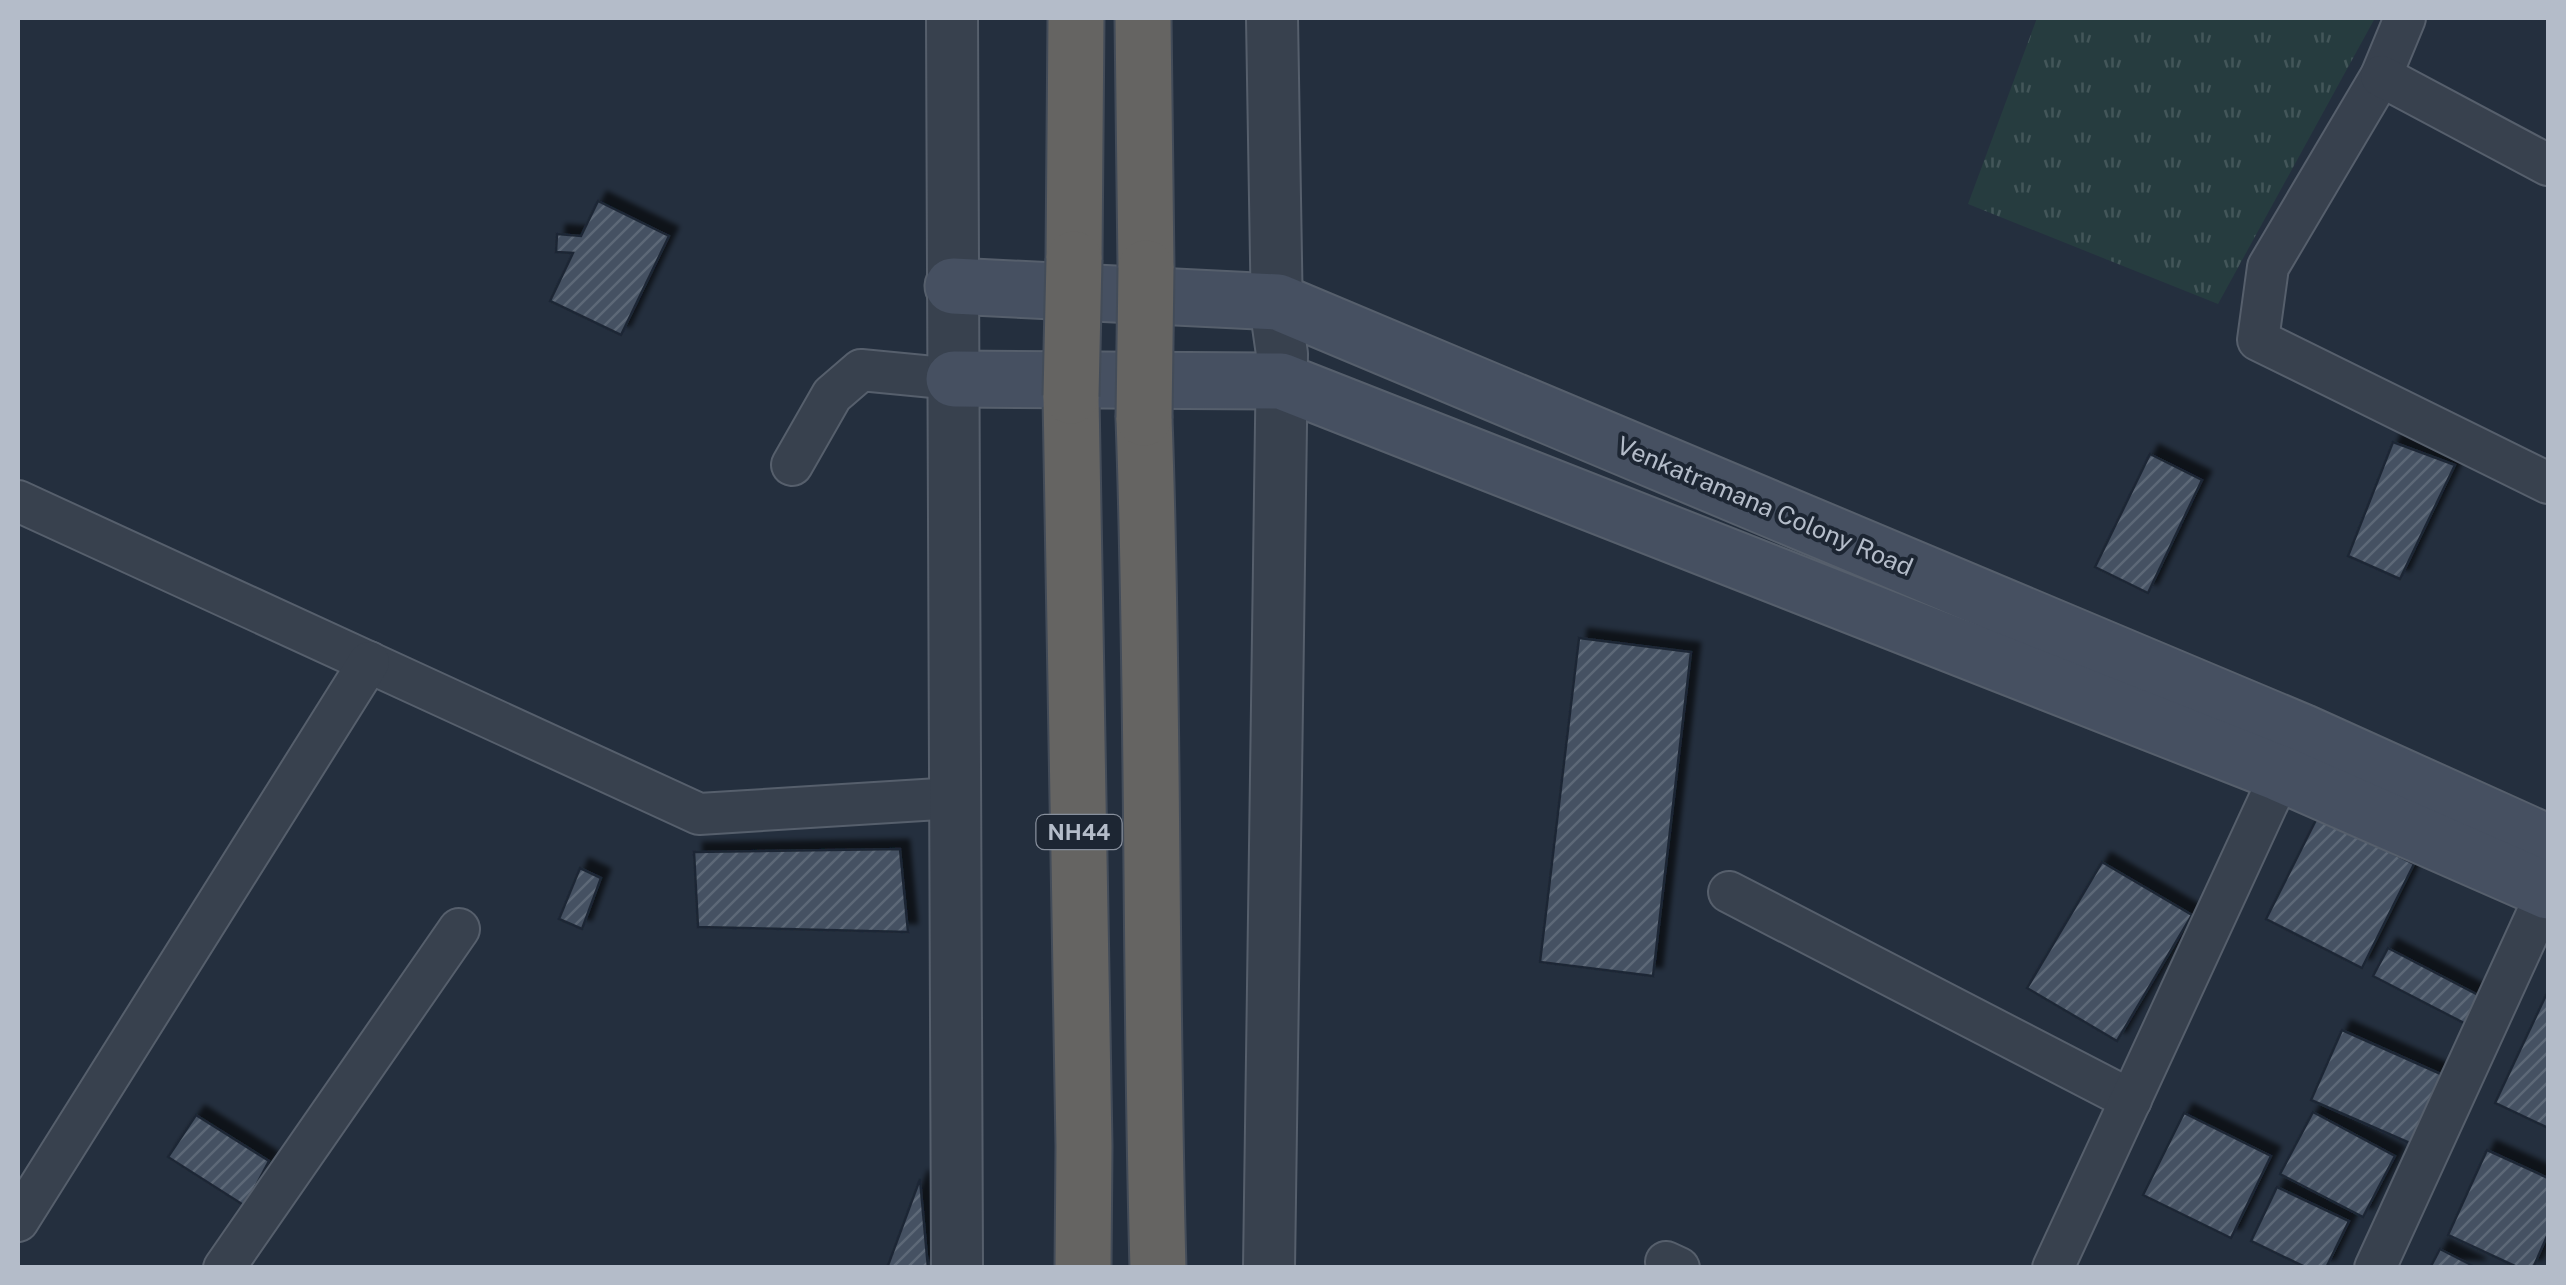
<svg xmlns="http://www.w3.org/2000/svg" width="2566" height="1285" font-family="'Public Sans',sans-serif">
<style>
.park{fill:url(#park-tufts)}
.building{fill:url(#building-hatch);stroke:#1f2835;stroke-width:2.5;filter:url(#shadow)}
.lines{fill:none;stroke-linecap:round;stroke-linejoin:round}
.minor-casing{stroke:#565f6c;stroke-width:44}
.tertiary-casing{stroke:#565f6c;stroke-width:54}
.secondary-casing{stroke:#565f6c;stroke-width:59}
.trunk-casing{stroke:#434c59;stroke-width:59}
.minor{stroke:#38414e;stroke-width:40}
.tertiary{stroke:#38414e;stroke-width:50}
.secondary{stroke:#465061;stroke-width:55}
.trunk{stroke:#656462;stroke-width:55}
.trunk-bridge-casing{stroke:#434c59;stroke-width:59;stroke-linecap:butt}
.trunk-bridge{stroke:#656462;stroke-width:55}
.labels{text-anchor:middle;stroke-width:8;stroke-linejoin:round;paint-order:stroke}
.shield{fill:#1d2633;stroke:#878f9c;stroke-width:2.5}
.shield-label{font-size:22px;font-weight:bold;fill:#b4bcc9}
.street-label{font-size:25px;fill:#b4bcc9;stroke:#1d2633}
</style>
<defs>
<pattern id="park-tufts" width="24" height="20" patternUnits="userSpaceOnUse" patternTransform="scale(2.5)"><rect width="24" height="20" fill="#263c3f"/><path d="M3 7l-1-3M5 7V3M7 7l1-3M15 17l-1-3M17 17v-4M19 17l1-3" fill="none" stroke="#435659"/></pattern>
<pattern id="building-hatch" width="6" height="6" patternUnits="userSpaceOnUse" patternTransform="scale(2.5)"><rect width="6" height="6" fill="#455162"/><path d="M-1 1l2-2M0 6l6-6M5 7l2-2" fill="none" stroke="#5d6877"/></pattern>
<filter id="shadow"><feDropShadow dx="9" dy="-9" stdDeviation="2.5" flood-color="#0009"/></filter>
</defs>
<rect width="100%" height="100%" fill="#242f3e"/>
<polygon class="park" points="2037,18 2375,18 2218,304 1968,204"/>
<g class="building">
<polygon points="598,201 669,236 621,335 550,301 573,253 556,252 557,234 581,236"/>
<polygon points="2393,442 2455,465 2400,579 2348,556"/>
<polygon points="2150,454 2202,480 2148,593 2095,567"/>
<polygon points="1579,638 1691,652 1653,976 1540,962"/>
<polygon points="2318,816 2414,864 2362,968 2266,919"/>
<polygon points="900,849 908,932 698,927 694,852"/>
<polygon points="2102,862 2192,915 2117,1041 2027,988"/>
<polygon points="580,868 601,878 582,929 559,919"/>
<polygon points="2388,948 2480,996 2466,1024 2373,976"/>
<polygon points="2548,991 2548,1128 2495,1103"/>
<polygon points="2342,1030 2443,1075 2412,1144 2311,1100"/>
<polygon points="2313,1112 2395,1156 2363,1217 2280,1174"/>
<polygon points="2184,1113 2271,1156 2231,1238 2143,1195"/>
<polygon points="196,1115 269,1161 245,1206 168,1157"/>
<polygon points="2487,1150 2548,1178 2548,1234 2533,1268 2519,1268 2448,1235"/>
<polygon points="920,1179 928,1268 887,1268"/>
<polygon points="2277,1187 2349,1221 2326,1268 2307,1268 2251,1241"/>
<polygon points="2440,1249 2477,1268 2430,1268"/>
</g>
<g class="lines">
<defs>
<g id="minor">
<polyline points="2405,18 2381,76 2268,267 2258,340 2548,483"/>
<polyline points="2381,76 2548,165"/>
<polyline points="792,465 832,395 861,370 954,379"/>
<polyline points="18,501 699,814 955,798"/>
<polyline points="1729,892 2131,1100"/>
<polyline points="18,1221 369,662"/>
<polyline points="1666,1262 1679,1268"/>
<polyline points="224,1268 459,929"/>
<polyline points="2053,1268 2293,748"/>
<polyline points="2375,1268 2548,890"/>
</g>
<g id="tertiary">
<polyline points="952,18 957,1268"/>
<polyline points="1269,1268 1282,354 1277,319 1272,18"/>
</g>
<g id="secondary">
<polyline points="953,286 1278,302 2302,732 2548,843"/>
<polyline points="954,379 1281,381 2279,773 2548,891"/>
</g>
<g id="trunk">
<polyline points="1143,18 1146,268"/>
<polyline points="1074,259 1076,18"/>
<polyline points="1071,396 1084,1146 1083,1268"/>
<path d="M1144 418C1154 701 1150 984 1158 1268"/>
</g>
</defs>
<use href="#minor" class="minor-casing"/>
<use href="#tertiary" class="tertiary-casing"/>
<use href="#secondary" class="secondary-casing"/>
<use href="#trunk" class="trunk-casing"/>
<use href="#minor" class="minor"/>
<use href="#tertiary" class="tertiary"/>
<use href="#secondary" class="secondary"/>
<use href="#trunk" class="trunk"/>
<defs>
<g id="trunk-bridge">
<polyline points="1071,396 1074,259"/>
<polyline points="1144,418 1146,268"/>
</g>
</defs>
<use href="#trunk-bridge" class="trunk-bridge-casing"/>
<use href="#trunk-bridge" class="trunk-bridge"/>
</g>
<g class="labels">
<rect class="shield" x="1036.5" y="815" width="85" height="34" rx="8"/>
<g class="shield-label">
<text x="1079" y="840">NH44</text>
</g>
<g class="street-label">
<text transform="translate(1765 506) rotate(23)" y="9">Venkatramana Colony Road</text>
</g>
</g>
<rect width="2566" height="1285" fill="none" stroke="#b4bcc9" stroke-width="40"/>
</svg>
